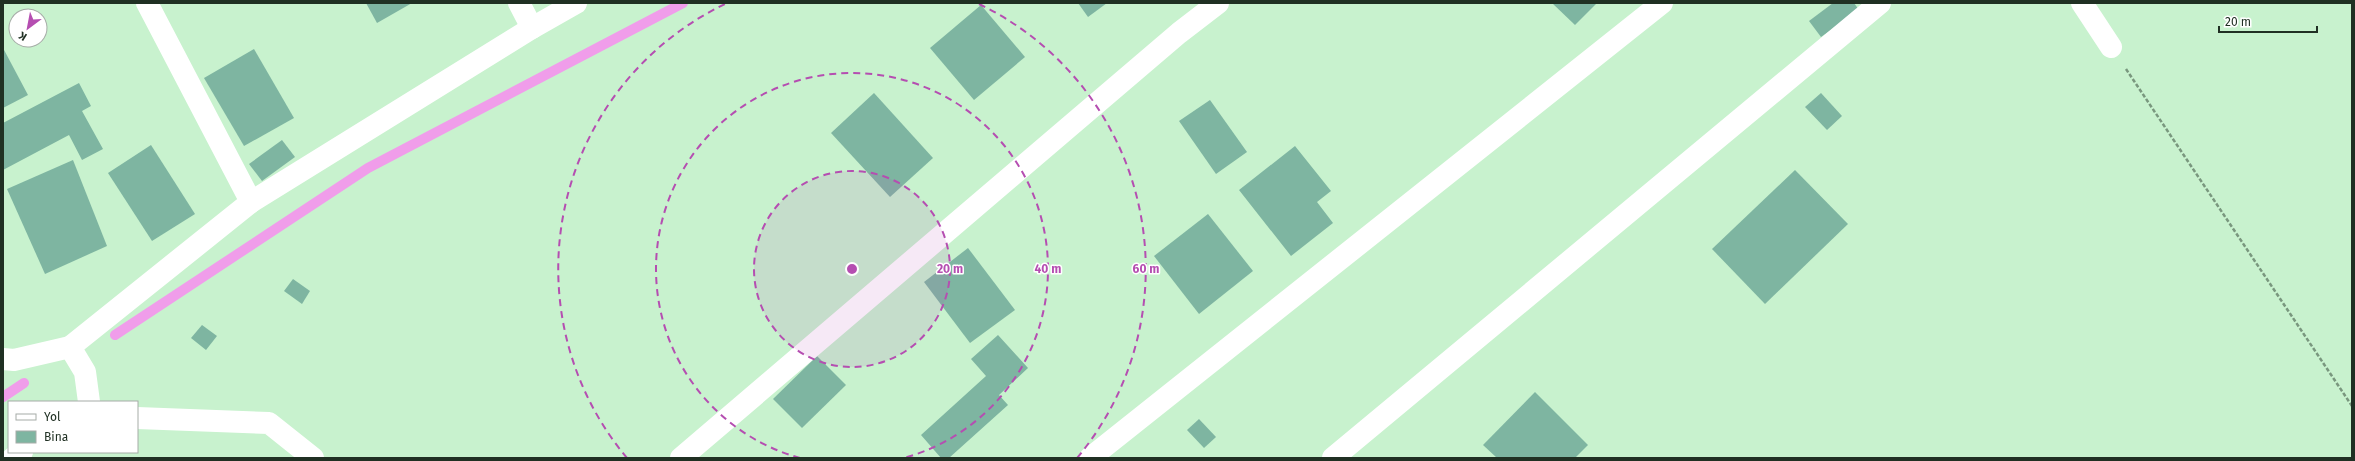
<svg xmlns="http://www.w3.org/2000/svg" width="2355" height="461" font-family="'Fira Sans',sans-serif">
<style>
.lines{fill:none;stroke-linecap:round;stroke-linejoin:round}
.stream{stroke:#f09dea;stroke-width:10}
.building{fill:#7eb5a1}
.path{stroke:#79977e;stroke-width:2.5;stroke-dasharray:4 2;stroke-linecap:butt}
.street{stroke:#fff;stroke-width:22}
.ring{fill:none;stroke:#b54eb1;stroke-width:2;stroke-dasharray:7 5}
.centre{fill:#b54eb1;stroke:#fff;stroke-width:2}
.ring-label{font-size:12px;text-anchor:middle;font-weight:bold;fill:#b54eb1;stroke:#fff;stroke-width:3;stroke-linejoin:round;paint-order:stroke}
</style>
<rect width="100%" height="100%" fill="#c8f2ce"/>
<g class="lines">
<g class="stream">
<polyline points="115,335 368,168 683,3"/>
<polyline points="3,397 24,383"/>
</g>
</g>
<g class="building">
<polygon points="366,3 412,3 377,23"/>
<polygon points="1078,3 1107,3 1088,17"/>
<polygon points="1552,3 1597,3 1575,25"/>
<polygon points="1833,3 1854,3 1859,10 1821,37 1809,21"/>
<polygon points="981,5 1025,57 974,100 930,48"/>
<polygon points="3,48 28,95 3,108"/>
<polygon points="254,49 294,118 244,146 204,78"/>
<polygon points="79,83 91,106 82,111 103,149 82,160 69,135 3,170 3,123"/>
<polygon points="874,93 933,158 890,197 831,133"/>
<polygon points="1821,93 1842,116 1827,130 1805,107"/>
<polygon points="1210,100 1247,152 1216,174 1179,121"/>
<polygon points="282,140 295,157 262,181 249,164"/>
<polygon points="151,145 195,214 152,241 108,173"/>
<polygon points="1295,146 1331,191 1317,202 1333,223 1291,256 1239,190"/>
<polygon points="73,160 107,246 45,274 7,189"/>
<polygon points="1795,170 1848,224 1765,304 1712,249"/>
<polygon points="1208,214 1253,271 1199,314 1154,256"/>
<polygon points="968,248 1015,310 970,343 924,282"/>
<polygon points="293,279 310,291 302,304 284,291"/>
<polygon points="202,325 217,336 206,350 191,338"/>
<polygon points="998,335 1028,368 999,395 1008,405 949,458 941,458 921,435 986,376 971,359"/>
<polygon points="817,356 846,385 802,428 773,399"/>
<polygon points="1535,392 1588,445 1575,458 1497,458 1483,445"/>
<polygon points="1199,419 1216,437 1204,448 1187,430"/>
</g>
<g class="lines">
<polyline class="path" points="2126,69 2352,406"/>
<g class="street">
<polyline points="147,3 251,202"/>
<polyline points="519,3 532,28"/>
<polyline points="2082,3 2111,47"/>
<polyline points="3,359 14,360 70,347"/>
<polyline points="89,402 85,372 70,347 251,202 532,28 576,3"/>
<polyline points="137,418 269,423 313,458"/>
<polyline points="13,458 22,452"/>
<polyline points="681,458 1179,33 1218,3"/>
<polyline points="1090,458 1662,3"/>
<polyline points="1333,458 1880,3"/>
</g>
</g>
<circle cx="852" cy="269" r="98" fill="#b54eb1" fill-opacity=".12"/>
<g class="ring">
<circle cx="852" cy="269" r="98"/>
<path d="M800 458A196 196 0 1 1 904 458"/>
<path d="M627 458A294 294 0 0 1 725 4M979 4A294 294 0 0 1 1077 458"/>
</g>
<circle cx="852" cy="269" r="6" class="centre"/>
<g class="ring-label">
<text x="950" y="273">20 m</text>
<text x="1048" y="273">40 m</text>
<text x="1146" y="273">60 m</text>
</g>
<rect width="2355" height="461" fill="none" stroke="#203023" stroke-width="8"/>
<rect x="8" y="401" width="130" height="52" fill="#ffffff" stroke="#a6aca7"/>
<rect x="16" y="414" width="20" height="6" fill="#ffffff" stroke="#a6aca7"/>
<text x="44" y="421" font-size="12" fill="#203023">Yol</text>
<rect x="16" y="431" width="20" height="12" fill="#7eb5a1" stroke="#a6aca7"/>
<text x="44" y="441" font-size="12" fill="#203023">Bina</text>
<g transform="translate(28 28) rotate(212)"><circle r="19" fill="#ffffff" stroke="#a6aca7"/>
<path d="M0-3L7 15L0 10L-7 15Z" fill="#b54eb1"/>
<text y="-6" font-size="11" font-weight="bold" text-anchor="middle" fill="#203023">K</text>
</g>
<path d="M2219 26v6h98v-6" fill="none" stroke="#203023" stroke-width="2"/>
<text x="2225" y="26" font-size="12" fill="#203023" stroke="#ffffff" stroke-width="3" paint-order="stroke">20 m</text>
</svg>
